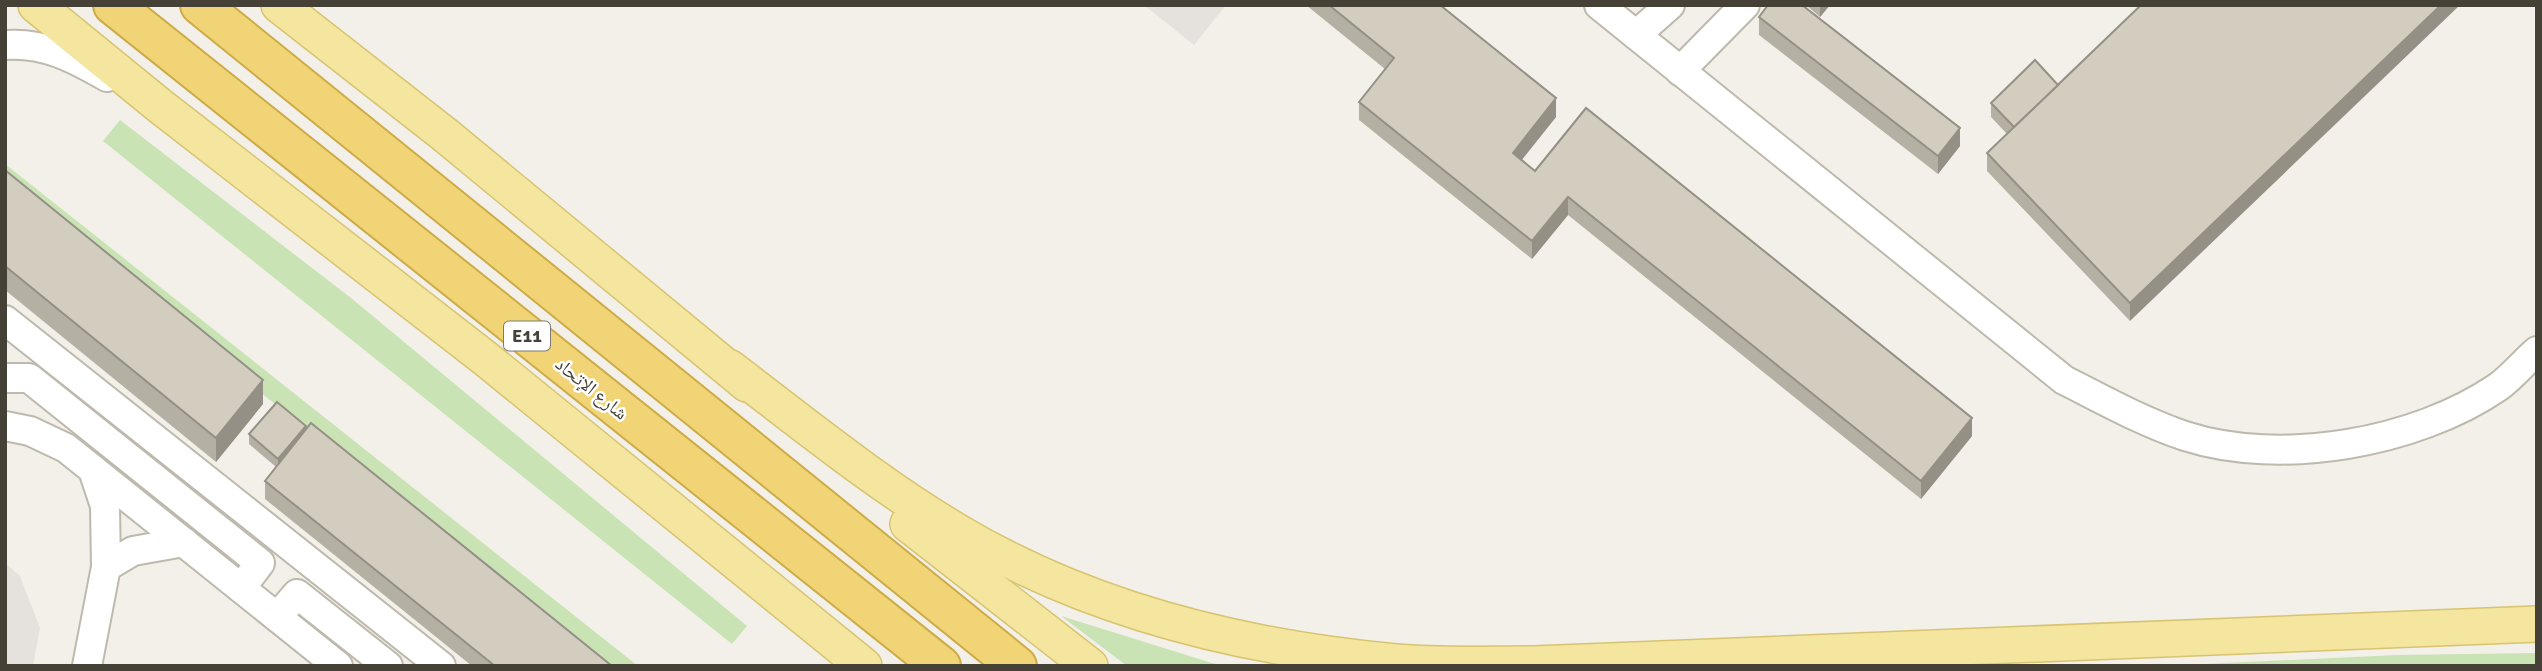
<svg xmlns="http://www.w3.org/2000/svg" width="2542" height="671" font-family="Signika,'Noto Naskh Arabic',sans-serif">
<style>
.industrial{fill:#e5e2dd}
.green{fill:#c9e3b5}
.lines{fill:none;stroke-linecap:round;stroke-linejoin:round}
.minor-casing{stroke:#bdb9ac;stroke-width:32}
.major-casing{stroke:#d8c470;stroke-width:38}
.highway-casing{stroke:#ceab46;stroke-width:42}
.minor{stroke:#fff;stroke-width:28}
.major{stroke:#f4e59f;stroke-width:35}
.highway{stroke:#f0d476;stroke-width:38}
.wall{fill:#b5b0a4}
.shaded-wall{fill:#949086}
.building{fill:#d3cdbf;stroke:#949086;stroke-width:2}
.labels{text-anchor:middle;stroke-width:5;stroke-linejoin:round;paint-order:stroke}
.shield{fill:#fff;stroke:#7d7a73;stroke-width:2}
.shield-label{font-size:18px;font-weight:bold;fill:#454137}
.street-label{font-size:19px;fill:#454137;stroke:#fff}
</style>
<rect width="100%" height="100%" fill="#f2f0e8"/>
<g class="industrial">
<polygon points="1144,5 1226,5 1194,45"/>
<polygon points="5,563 20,576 40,628 33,666 5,666"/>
</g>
<g class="green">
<polygon points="120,120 351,298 747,626 732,644 103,141"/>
<polygon points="5,164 638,666 607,666 5,191"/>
<polygon points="1061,616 1212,663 1225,666 1127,666"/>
<polygon points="2537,653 2537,666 2162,666 2397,655"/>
</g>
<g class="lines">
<defs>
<g id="minor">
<path d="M1599 5 2064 380C2104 400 2143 422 2185 436 2281 467 2416 443 2498 387 2512 377 2524 362 2537 351"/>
<polyline points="1636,35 1670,5"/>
<path d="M5 45C44 42 74 58 107 77"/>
<polyline points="1680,71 1745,5"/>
<polyline points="5,320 441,666"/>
<polyline points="5,378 29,378 260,563 241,588"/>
<polyline points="5,426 30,431 66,448 338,666"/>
<polyline points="106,567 133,551 184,542"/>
<polyline points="277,617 297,594 388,666"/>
<polyline points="87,666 106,567 105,506 93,470"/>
</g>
<g id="major">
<polyline points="36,5 160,106 486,359 864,666"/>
<polyline points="279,5 444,134 747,384"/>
<path d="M730 368C804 424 877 484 958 532 1089 610 1245 648 1396 662 1441 666 1488 664 1534 664L2537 624"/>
<polyline points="908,524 1090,666"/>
</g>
<g id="highway">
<polyline points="113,5 941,666"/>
<polyline points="200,5 1017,666"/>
</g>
</defs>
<use href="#minor" class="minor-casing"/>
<use href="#major" class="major-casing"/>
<use href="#highway" class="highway-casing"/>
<use href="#minor" class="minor"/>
<use href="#major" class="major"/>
<use href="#highway" class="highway"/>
</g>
<g class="wall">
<polygon points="1306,5 1440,5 1556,117 1521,160 1535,171 1972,436 1921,499 1568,215 1532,259 1359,120 1359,102 1385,69"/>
<polygon points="1806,5 1830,5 1820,17"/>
<polygon points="2141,5 2130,321 1987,171 1987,153 2007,134 1991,117 1991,103 2058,85"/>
<polygon points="1759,17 1960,146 1938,174 1759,35"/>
<polygon points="5,170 263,404 216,462 5,290"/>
<polygon points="306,430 612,666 472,666 265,499 265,481 276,467 249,444 249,434"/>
</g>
<g class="shaded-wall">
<polygon points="1822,5 1830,5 1820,17 1820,7"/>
<polygon points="2441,5 2460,5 2130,321 2130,303"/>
<polygon points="1556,98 1556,117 1513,171 1513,153"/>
<polygon points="1960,128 1960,146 1938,174 1938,156"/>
<polygon points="1568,197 1568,215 1532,259 1532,241"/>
<polygon points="263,380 263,404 216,462 216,438"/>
<polygon points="1972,418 1972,436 1921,499 1921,481"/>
<polygon points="306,426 306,436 278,469 278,459"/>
</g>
<g class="building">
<polygon points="1329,5 1440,5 1556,98 1513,153 1535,171 1586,108 1972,418 1921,481 1568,197 1532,241 1359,102 1394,58"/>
<polygon points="1768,5 1802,5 1960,128 1938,156 1759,17"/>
<polygon points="2141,5 2441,5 2130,303 1987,153"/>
<polygon points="2035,60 2058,85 2014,127 1991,103"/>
<polygon points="5,170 263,380 216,438 5,266"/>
<polygon points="277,402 306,426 278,459 249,434"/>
<polygon points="311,423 612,666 495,666 265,481"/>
</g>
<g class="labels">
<rect class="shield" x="504" y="321.5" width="46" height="29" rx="5"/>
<g class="shield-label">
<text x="527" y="342">E11</text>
</g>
<g class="street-label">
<text transform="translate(592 388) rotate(39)" y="7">شارع الإتحاد</text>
</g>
</g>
<rect width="2542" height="671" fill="none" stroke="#454137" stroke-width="14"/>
</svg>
